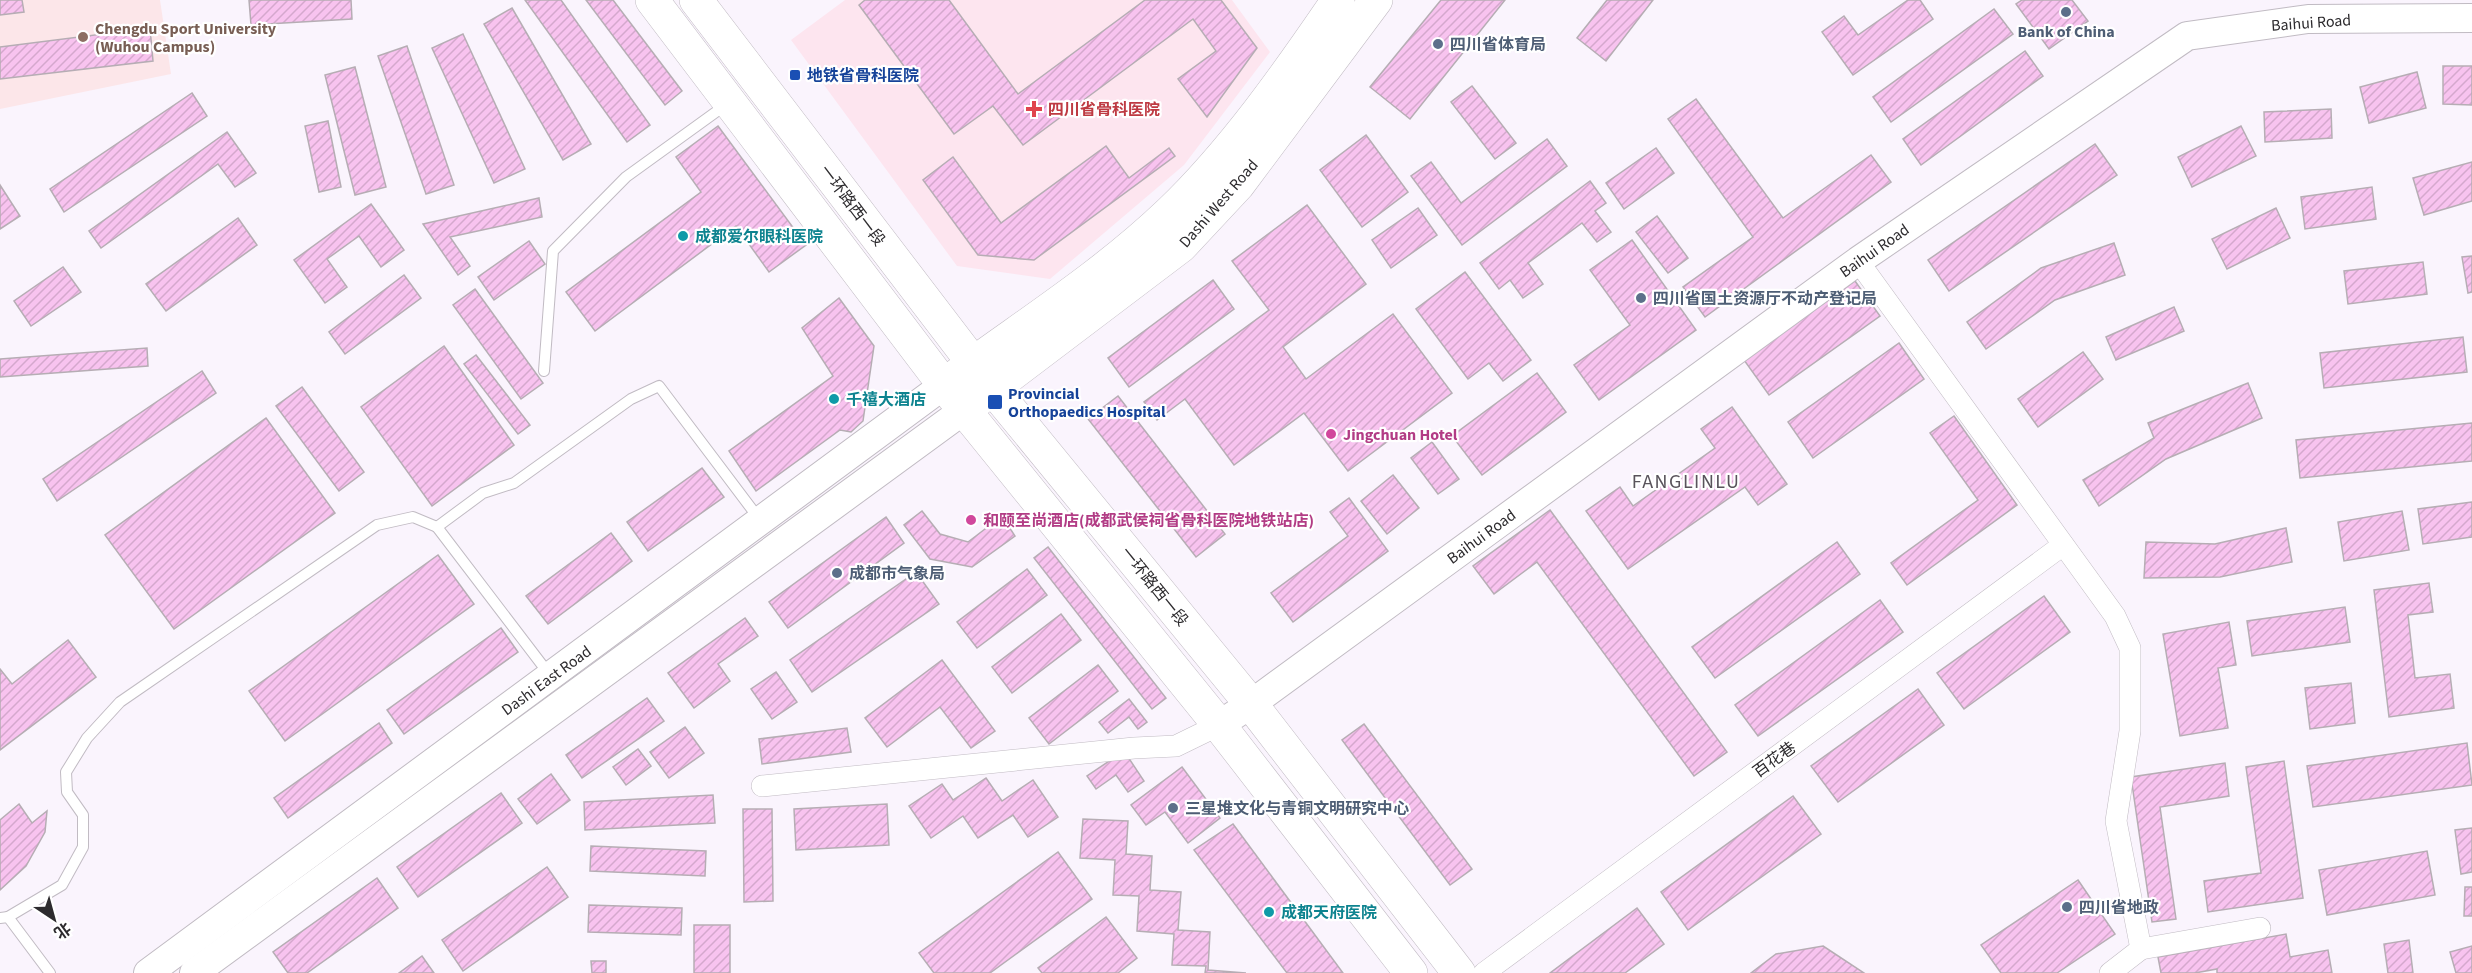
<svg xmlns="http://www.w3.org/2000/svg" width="2472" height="973" font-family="'Source Sans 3','Noto Sans SC',sans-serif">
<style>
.education{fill:#fce6e9}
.medical{fill:#fde5ef}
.building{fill:url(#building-hatch);stroke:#b6adb4;stroke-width:1.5}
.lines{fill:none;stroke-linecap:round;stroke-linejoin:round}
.lane-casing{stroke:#c1bbc3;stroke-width:12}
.street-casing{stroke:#c1bbc3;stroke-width:22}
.secondary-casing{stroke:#c1bbc3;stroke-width:30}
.primary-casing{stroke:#c1bbc3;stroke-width:34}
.lane{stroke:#fff;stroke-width:10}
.street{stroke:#fff;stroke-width:21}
.secondary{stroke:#fff;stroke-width:28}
.primary{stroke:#fff;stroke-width:33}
.service-dot{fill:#5c6f8a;stroke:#fff;stroke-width:2}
.education-dot{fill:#8d6e63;stroke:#fff;stroke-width:2}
.transit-dot{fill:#1a4fb4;stroke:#fff;stroke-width:2}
.health-dot{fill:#e0444e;stroke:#fff;stroke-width:2}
.culture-dot{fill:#0f9aa8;stroke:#fff;stroke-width:2}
.hotel-dot{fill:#d1479c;stroke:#fff;stroke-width:2}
.labels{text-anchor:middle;stroke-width:4.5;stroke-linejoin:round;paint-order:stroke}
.street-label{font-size:16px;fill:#2d2b2e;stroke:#fff}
.education-label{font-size:16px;font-weight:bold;fill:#785e54;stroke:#fff;text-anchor:start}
.service-label{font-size:16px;font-weight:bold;fill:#4e5e75;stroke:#fff;text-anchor:start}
.transit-label{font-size:16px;font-weight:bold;fill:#164399;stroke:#fff;text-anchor:start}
.health-label{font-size:16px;font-weight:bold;fill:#be3a42;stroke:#fff;text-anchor:start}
.culture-label{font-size:16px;font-weight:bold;fill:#0d838f;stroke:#fff;text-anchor:start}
.hotel-label{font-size:16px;font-weight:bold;fill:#b23c85;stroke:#fff;text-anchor:start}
.quarter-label{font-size:20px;letter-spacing:1.5px;fill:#59535b;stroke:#fff}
</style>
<defs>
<pattern id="building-hatch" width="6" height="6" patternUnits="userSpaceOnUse" patternTransform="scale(1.5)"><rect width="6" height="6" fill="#f8c3ef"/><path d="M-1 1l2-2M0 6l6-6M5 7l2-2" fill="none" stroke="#d5a8cd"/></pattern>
</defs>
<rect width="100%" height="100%" fill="#faf4fd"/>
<polygon class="education" points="0,0 160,0 171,74 0,109"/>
<polygon class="medical" points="845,0 1232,0 1270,52 1184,165 1050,279 957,266 791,40"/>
<g class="building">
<polygon points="0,0 22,0 24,12 0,15"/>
<polygon points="249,0 351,0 352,19 251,25"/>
<polygon points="525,0 561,0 650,125 627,142"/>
<polygon points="586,0 613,0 682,91 665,105"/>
<polygon points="865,0 949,0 1018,94 1145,0 1221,0 1257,48 1207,117 1178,79 1216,51 1193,19 1023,145 993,106 954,134 859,5"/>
<polygon points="1441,0 1505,0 1410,119 1370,87"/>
<polygon points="1607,0 1653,0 1606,61 1577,38"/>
<polygon points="1908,0 1920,0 1933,19 1853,75 1822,32 1844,16 1858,35"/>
<polygon points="2022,0 2072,0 2088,21 2049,49 2016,4"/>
<polygon points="512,8 591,144 563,160 484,24"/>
<polygon points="1994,9 2013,34 1891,122 1873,97"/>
<polygon points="150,28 153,61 0,79 0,47"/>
<polygon points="463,34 525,169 494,183 432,48"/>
<polygon points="407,46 454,185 426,194 378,56"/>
<polygon points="2025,51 2043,76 1921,165 1903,139"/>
<polygon points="2443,66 2472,66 2472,105 2443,104"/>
<polygon points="355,67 386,187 355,195 325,75"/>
<polygon points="2417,72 2426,108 2369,123 2360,87"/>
<polygon points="1472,86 1516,143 1495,159 1451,102"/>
<polygon points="192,93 207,116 64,212 50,189"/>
<polygon points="1696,99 1783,218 1871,155 1891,182 1705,317 1683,287 1753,237 1668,119"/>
<polygon points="2331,109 2332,138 2265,142 2264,112"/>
<polygon points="328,121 341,187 319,192 305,126"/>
<polygon points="718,126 806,245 769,272 736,226 595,331 566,292 701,192 676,157"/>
<polygon points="2241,126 2256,156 2192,187 2178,157"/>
<polygon points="227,132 256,173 235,187 218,164 101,248 89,231"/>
<polygon points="1366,135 1408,192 1362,227 1320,170"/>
<polygon points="1547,139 1567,166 1462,245 1411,176 1431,162 1461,203"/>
<polygon points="2095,144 2117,175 1949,291 1928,260"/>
<polygon points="1106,146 1129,178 1169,148 1175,156 1034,260 978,255 923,180 953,157 1001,223"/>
<polygon points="1656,148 1674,173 1624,209 1606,183"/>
<polygon points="2472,162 2472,201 2424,215 2413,178"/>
<polygon points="1590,181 1606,203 1595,211 1611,232 1597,242 1582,223 1528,263 1543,284 1523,298 1510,280 1499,289 1480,263"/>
<polygon points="0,185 20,216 0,229"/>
<polygon points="2372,187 2376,219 2305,229 2301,197"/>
<polygon points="539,198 542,217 450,237 470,266 458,275 423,224"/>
<polygon points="371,204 404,250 381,267 359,236 327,259 347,287 325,303 294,260"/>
<polygon points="1307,205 1366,284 1283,347 1306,379 1393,314 1452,393 1348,471 1304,413 1234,465 1185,399 1157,420 1144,402 1269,310 1232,261"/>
<polygon points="1418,208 1437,235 1391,268 1372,240"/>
<polygon points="2276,208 2290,238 2227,269 2212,239"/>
<polygon points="1657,216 1688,258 1668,273 1636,232"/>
<polygon points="238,218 257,245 166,311 146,284"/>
<polygon points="1632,240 1696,330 1599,400 1574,365 1630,325 1590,270"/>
<polygon points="529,241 545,264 494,300 478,277"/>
<polygon points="2114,243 2125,275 2055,300 1986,349 1967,322 2041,268"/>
<polygon points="2472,256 2472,292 2468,293 2462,257"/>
<polygon points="2423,262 2427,294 2348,304 2344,271"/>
<polygon points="63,267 81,292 31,326 14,301"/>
<polygon points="1465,272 1531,360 1503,381 1489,363 1468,379 1416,309"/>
<polygon points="404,275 421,298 345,354 329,332"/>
<polygon points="1213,280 1234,309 1129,387 1108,358"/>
<polygon points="1855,281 1880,316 1769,395 1744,360"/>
<polygon points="475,289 543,383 521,399 453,305"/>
<polygon points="839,298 874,346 863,421 851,432 840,430 756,491 729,451 833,376 802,328"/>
<polygon points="2174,307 2184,331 2116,360 2106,337"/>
<polygon points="2463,337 2467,372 2324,388 2320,353"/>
<polygon points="1899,343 1924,379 1813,458 1788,422"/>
<polygon points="444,346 514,445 432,506 361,407"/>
<polygon points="147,348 148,366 0,377 0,359"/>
<polygon points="2083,352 2103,379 2038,427 2018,399"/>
<polygon points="476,355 530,425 518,434 464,364"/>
<polygon points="202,371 216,393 57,501 43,479"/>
<polygon points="1537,373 1566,412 1482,475 1452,436"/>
<polygon points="2248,383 2262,418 2166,459 2099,506 2083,480 2154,438 2148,423"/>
<polygon points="302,387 364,472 339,491 276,406"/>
<polygon points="1118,396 1225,534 1196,557 1088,419"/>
<polygon points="1732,407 1787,484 1758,505 1745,487 1628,569 1586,511 1620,487 1633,506 1715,448 1701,429"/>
<polygon points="1954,416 2017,505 1907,585 1891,563 1978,500 1930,433"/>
<polygon points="266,418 335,513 174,629 105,535"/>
<polygon points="2472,423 2472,461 2300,478 2296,440"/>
<polygon points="1432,442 1459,479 1438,494 1411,458"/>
<polygon points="702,468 724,497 648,551 627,522"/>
<polygon points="1393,475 1419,508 1387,534 1361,501"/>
<polygon points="1349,498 1388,551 1293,622 1271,593 1348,536 1330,512"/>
<polygon points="2472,502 2472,537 2423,544 2418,509"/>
<polygon points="1550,510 1727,752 1694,776 1537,562 1494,594 1473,566"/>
<polygon points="922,511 940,534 968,542 1002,516 1015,536 972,567 930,559 904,525"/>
<polygon points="2402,511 2409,550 2344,561 2338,522"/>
<polygon points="886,517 904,543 788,628 769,602"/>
<polygon points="2286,528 2292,562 2220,577 2144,578 2146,542 2215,544"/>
<polygon points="611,533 632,561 548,624 526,596"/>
<polygon points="1837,542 1860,574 1715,678 1692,647"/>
<polygon points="1048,547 1166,698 1152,709 1034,558"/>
<polygon points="438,555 474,604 285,741 249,691"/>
<polygon points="1027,569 1047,595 977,648 957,622"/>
<polygon points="916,572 939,604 812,692 790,660"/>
<polygon points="2429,583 2433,612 2408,615 2415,678 2450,674 2454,708 2389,717 2374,590"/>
<polygon points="2044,596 2070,632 1964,709 1937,673"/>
<polygon points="1880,600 1903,632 1758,736 1735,705"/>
<polygon points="2345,607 2350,642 2252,656 2247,621"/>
<polygon points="1061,614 1081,640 1012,693 992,667"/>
<polygon points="745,618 758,636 718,664 730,681 694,708 668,673"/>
<polygon points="2229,622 2236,665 2218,668 2228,728 2180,736 2163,634"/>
<polygon points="501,628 518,652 404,734 387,710"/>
<polygon points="68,640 96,677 0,750 0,669 12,684"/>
<polygon points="942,660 995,731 971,748 940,707 887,747 865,718"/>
<polygon points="1098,665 1118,691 1049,744 1029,718"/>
<polygon points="776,672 797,702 772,719 751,689"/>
<polygon points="2351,683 2355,723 2310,729 2305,688"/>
<polygon points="1918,689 1944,725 1838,802 1811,766"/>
<polygon points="647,698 664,721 582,778 566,755"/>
<polygon points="1129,699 1147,722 1138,729 1129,717 1108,733 1099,722"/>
<polygon points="379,723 392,743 288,818 274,798"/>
<polygon points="1364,724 1472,869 1450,885 1342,740"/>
<polygon points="685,727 704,753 669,778 650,752"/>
<polygon points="847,728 851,752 762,764 759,739"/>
<polygon points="2467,743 2472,785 2313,807 2307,766"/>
<polygon points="638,749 651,766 626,785 613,767"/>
<polygon points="1124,751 1144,781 1128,792 1116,775 1096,789 1087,776"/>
<polygon points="2284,761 2303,898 2208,912 2204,881 2261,873 2246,767"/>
<polygon points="2225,763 2229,796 2160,807 2176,919 2152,922 2131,777"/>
<polygon points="1182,767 1220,818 1188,843 1165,812 1146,825 1131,805"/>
<polygon points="551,774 570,800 537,824 518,799"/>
<polygon points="986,778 1002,801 1033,780 1058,817 1028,837 1013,815 978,838 963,816 931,838 909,806 942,784 953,800"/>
<polygon points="501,793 522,823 418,897 397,867"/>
<polygon points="713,795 715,823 585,830 584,802"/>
<polygon points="1793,796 1821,834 1688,930 1661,892"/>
<polygon points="19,804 32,823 47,811 45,832 26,866 0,890 0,820"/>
<polygon points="887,804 889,845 796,850 794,809"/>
<polygon points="743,809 772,809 773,901 744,902"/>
<polygon points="1083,819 1128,821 1126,854 1152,856 1150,890 1181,892 1178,930 1210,932 1208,970 1246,973 1205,973 1206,966 1172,965 1174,934 1137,931 1139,896 1113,895 1115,860 1080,858"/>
<polygon points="1233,824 1343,973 1287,973 1194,850"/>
<polygon points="2472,828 2472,872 2461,874 2455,830"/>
<polygon points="591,846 706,851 705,876 590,871"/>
<polygon points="2427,851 2435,895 2327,915 2319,870"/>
<polygon points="1058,852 1092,899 990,973 934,973 919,953"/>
<polygon points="547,867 568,897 463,971 442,940"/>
<polygon points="377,878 398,908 307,973 288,973 273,952"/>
<polygon points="2078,880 2115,934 2057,973 2001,973 1981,945"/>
<polygon points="2465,887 2472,887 2472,916 2464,916"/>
<polygon points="589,905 682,908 681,935 588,932"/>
<polygon points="1637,908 1664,944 1625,973 1550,973"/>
<polygon points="1106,917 1137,958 1118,973 1042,973 1038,968"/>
<rect x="694" y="925" width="36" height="48"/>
<polygon points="2286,934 2290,957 2328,950 2332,973 2217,973 2217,969 2195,973 2161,973 2158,957"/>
<polygon points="2409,940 2413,973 2388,973 2384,944"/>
<polygon points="1823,946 1864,973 1751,973 1776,954"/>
<polygon points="2472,946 2472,973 2456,973 2450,952"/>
<polygon points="422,956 434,973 399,973"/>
<polygon points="591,961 606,961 606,973 592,973"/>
</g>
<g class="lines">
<defs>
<g id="lane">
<polyline points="544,371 553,251 626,177 727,104"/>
<polyline points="549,674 437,527 483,493 514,483 631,399 659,386 760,520"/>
<polyline points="8,917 62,885 83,847 83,815 67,792 66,772 87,738 120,702 377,525 413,517 437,527"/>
<polyline points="0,918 8,917 50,973"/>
</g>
<g id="street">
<polyline points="1858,261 2115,616 2130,648 2130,731 2116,821 2141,949 2110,973"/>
<polyline points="762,786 1134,748 1176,746 1219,725"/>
<polyline points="2141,949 2260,928"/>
<polyline points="1484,973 2063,545"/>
</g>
<g id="secondary">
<polyline points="1219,725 1251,704 1858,261 2187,36 2308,19 2472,18"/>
<polyline points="148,973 944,385"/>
<polyline points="194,973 964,410"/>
</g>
<g id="primary">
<polyline points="652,0 944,385 1219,725 1411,973"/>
<polyline points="696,0 993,389 1251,704 1459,973"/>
<path d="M956 376C1028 323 1104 275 1169 213 1232 153 1289 72 1338 0"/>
<polyline points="975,402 1181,246 1238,185 1376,0"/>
</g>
</defs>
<use href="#lane" class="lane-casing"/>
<use href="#street" class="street-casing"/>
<use href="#secondary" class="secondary-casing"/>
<use href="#primary" class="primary-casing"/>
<use href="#lane" class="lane"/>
<use href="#street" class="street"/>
<use href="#secondary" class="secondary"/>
<use href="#primary" class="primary"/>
</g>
<g class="service-dot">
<circle cx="2066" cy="12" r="6"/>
<circle cx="1438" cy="44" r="6"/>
<circle cx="1641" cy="298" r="6"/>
<circle cx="837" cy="573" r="6"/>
<circle cx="1173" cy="808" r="6"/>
<circle cx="2067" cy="907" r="6"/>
</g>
<circle class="education-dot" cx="83" cy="37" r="6"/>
<g class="transit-dot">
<rect x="789" y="69" width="12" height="12" rx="3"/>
<rect x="987" y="394" width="16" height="16" rx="3"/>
</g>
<path class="health-dot" d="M1031 100h6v6h6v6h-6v6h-6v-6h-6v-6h6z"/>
<g class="culture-dot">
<circle cx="683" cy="236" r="6"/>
<circle cx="834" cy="399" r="6"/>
<circle cx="1269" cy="912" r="6"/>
</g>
<g class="hotel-dot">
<circle cx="1331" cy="434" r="6"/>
<circle cx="971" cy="520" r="6"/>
</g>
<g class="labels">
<g class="street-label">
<text transform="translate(2311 22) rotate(-4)" y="6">Baihui Road</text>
<text transform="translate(1218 203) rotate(-49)" y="6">Dashi West Road</text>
<text transform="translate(853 205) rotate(53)" y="6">一环路西一段</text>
<text transform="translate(1874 250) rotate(-35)" y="6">Baihui Road</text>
<text transform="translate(1481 536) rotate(-36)" y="6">Baihui Road</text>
<text transform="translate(1155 586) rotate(51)" y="6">一环路西一段</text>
<text transform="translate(546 680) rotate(-36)" y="6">Dashi East Road</text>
<text transform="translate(1774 759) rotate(-36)" y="6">百花巷</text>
</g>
<g class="education-label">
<text x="95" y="34">Chengdu Sport University<tspan x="95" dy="18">(Wuhou Campus)</tspan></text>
</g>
<g class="service-label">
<text x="2066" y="37" text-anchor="middle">Bank of China</text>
<text x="1450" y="50">四川省体育局</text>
<text x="1653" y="304">四川省国土资源厅不动产登记局</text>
<text x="849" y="579">成都市气象局</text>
<text x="1185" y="814">三星堆文化与青铜文明研究中心</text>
<text x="2079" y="913">四川省地政</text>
</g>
<g class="transit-label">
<text x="807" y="81">地铁省骨科医院</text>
<text x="1008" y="399">Provincial<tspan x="1008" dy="18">Orthopaedics Hospital</tspan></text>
</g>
<g class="health-label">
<text x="1048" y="115">四川省骨科医院</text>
</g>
<g class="culture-label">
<text x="695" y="242">成都爱尔眼科医院</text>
<text x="846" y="405">千禧大酒店</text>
<text x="1281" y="918">成都天府医院</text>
</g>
<g class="hotel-label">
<text x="1343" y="440">Jingchuan Hotel</text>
<text x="983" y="526">和颐至尚酒店(成都武侯祠省骨科医院地铁站店)</text>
</g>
<g class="quarter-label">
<text x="1686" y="488">FANGLINLU</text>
</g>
</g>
<g transform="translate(54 919) rotate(144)" stroke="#ffffff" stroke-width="4.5" paint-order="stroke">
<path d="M0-4.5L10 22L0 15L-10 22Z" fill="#2d2b2e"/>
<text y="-9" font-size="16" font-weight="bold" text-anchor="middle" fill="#2d2b2e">北</text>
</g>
</svg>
